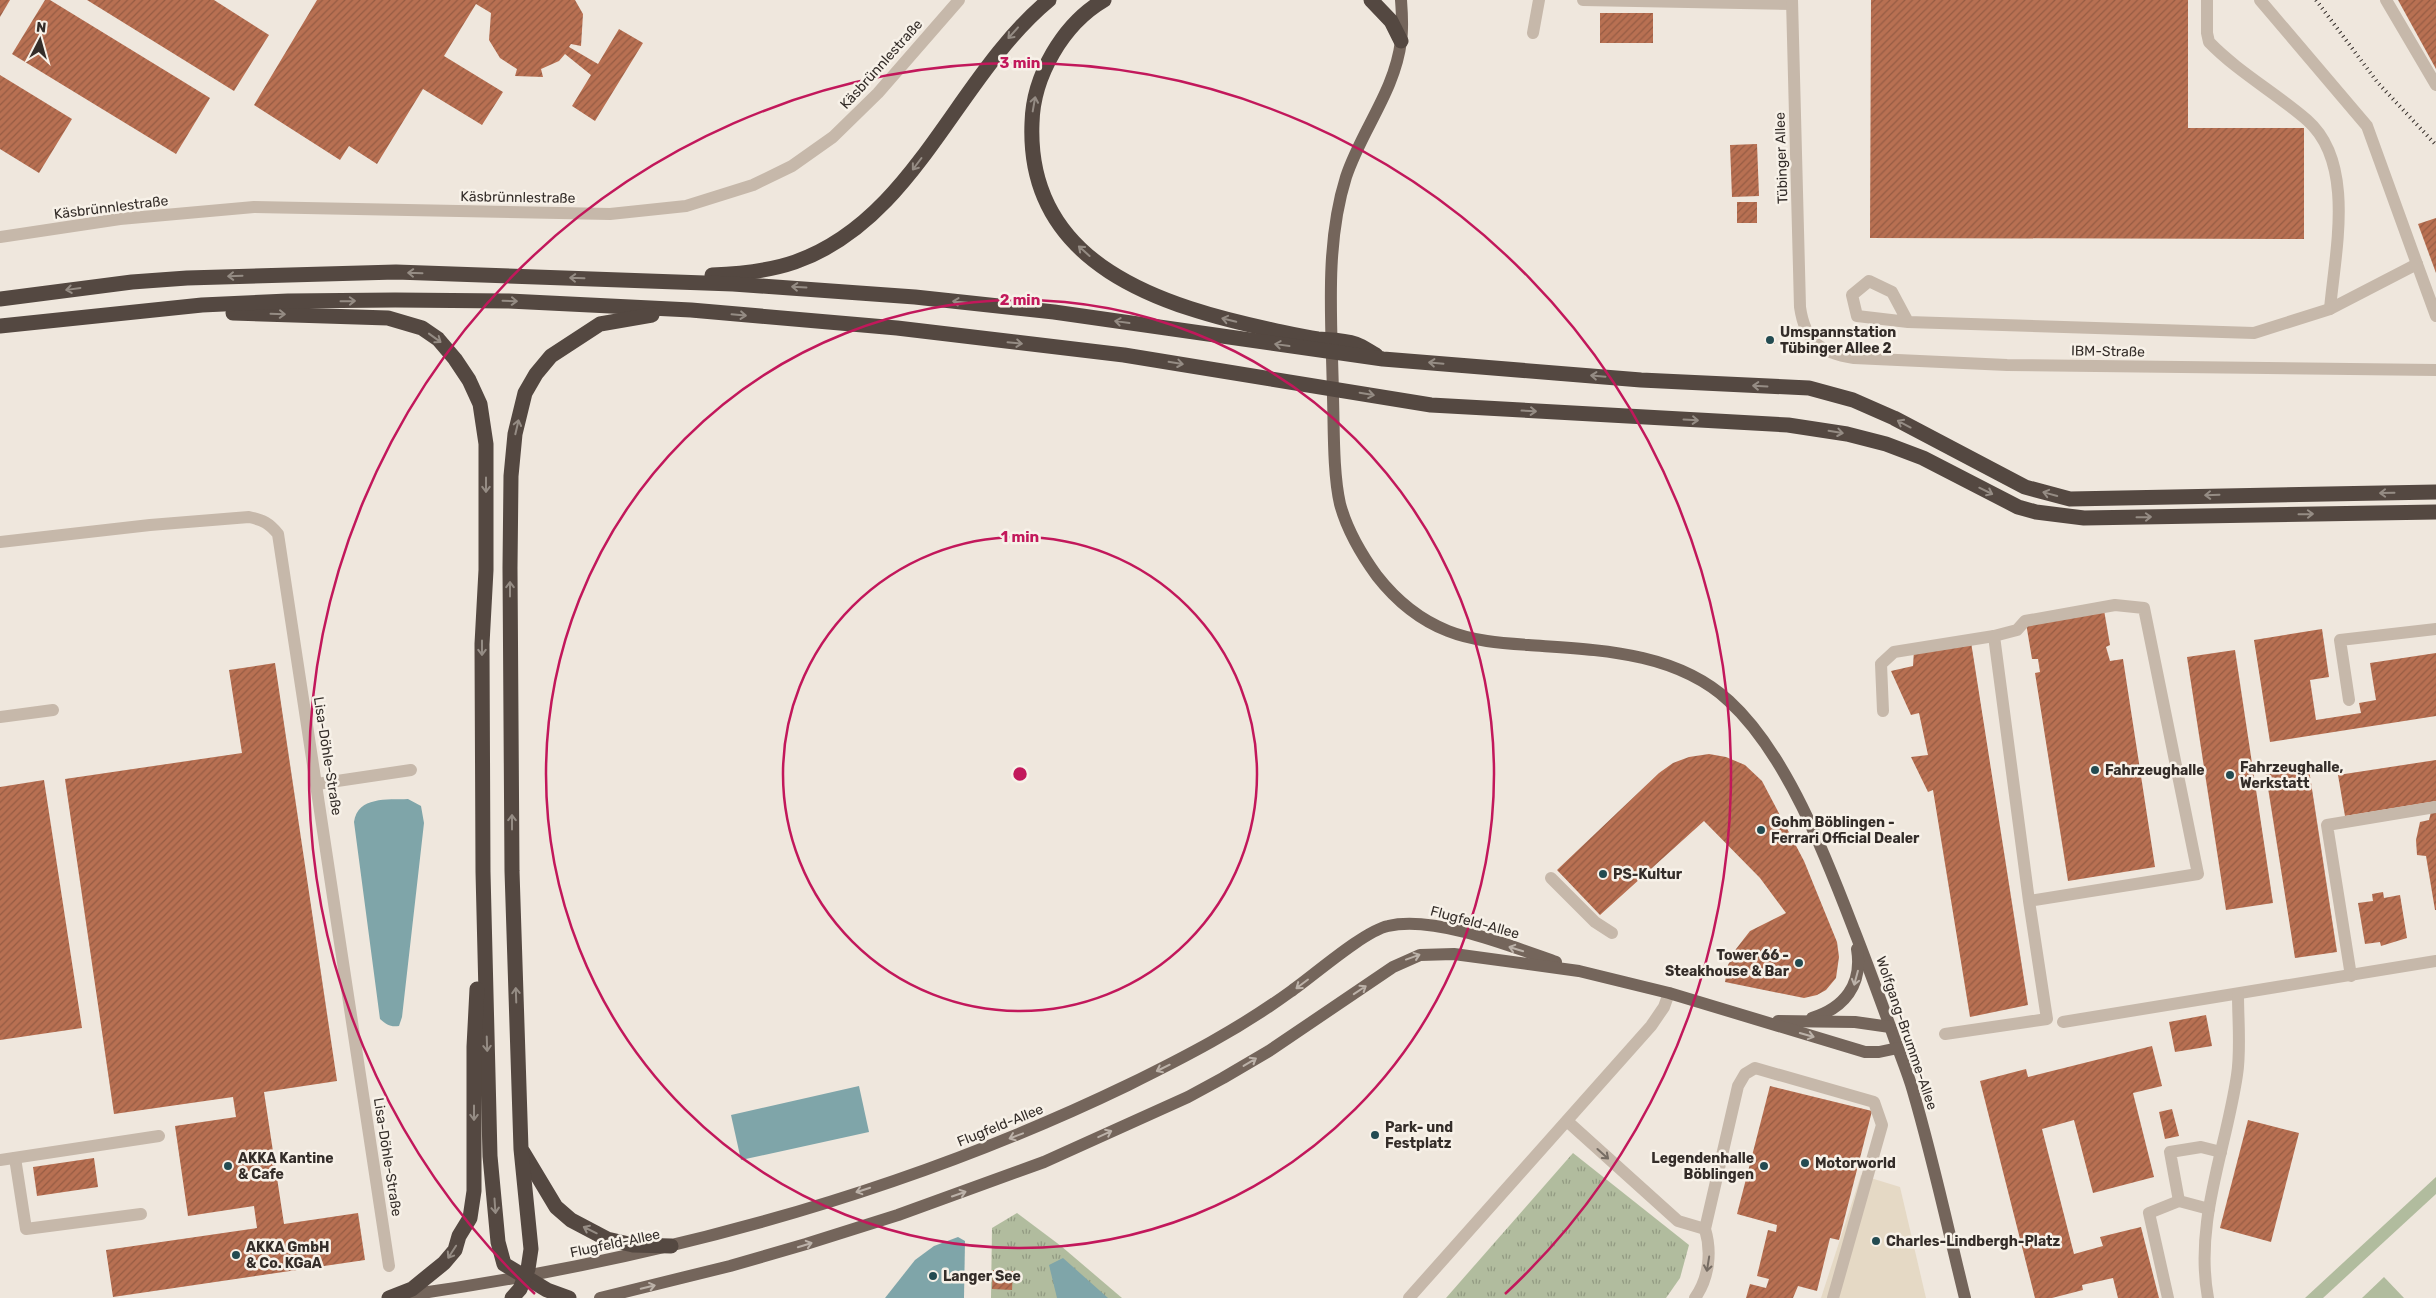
<svg xmlns="http://www.w3.org/2000/svg" width="2436" height="1298" font-family="Rubik,sans-serif">
<style>
.grass{fill:url(#grass-tufts)}
.pitch{fill:#b1bc9e}
.plaza{fill:#e5d9c5}
.water{fill:#7fa5a9}
.building{fill:url(#building-hatch)}
.lines{fill:none;stroke-linecap:round;stroke-linejoin:round}
.minor{stroke:#c6b8aa;stroke-width:12}
.major{stroke:#74655b;stroke-width:12}
.highway{stroke:#544841;stroke-width:15}
.rail{stroke:#342d29;stroke-width:4;stroke-dasharray:1 4;stroke-linecap:butt}
.oneway{stroke:#958c84}
.oneway2{stroke:#bcb2a9}
.oneway3{stroke:#766c63}
.ring{fill:none;stroke:#c2185b;stroke-width:2.5}
.poi-dot{fill:#234b51;stroke:#f7f1e8;stroke-width:2}
.labels{text-anchor:middle;stroke-width:5;stroke-linejoin:round;paint-order:stroke}
.street-label{font-size:14px;fill:#342d29;stroke:#f7f1e8}
.poi-label{font-size:14px;font-weight:bold;fill:#342d29;stroke:#f7f1e8;text-anchor:start}
.centre{fill:#c2185b;stroke:#f7f1e8;stroke-width:2.5}
.ring-label{font-size:15px;text-anchor:middle;font-weight:bold;fill:#c2185b;stroke:#f7f1e8;stroke-width:5;stroke-linejoin:round;paint-order:stroke}
</style>
<defs>
<pattern id="grass-tufts" width="24" height="20" patternUnits="userSpaceOnUse" patternTransform="scale(1.25)"><rect width="24" height="20" fill="#b1bc9e"/><path d="M3 7l-1-3M5 7V3M7 7l1-3M15 17l-1-3M17 17v-4M19 17l1-3" fill="none" stroke="#919981"/></pattern>
<pattern id="building-hatch" width="6" height="6" patternUnits="userSpaceOnUse" patternTransform="scale(1.25)"><rect width="6" height="6" fill="#b87052"/><path d="M-1 1l2-2M0 6l6-6M5 7l2-2" fill="none" stroke="#965c44"/></pattern>
</defs>
<rect width="100%" height="100%" fill="#efe7dd"/>
<g class="grass">
<polygon points="1573,1153 1689,1245 1680,1278 1666,1298 1446,1298"/>
<polygon points="1017,1213 1061,1246 1122,1298 991,1298 992,1228"/>
</g>
<g class="pitch">
<polygon points="2436,1177 2436,1194 2323,1298 2305,1298"/>
<polygon points="2384,1277 2404,1298 2362,1298"/>
</g>
<polygon class="plaza" points="1861,1175 1900,1187 1926,1298 1821,1298"/>
<g class="water">
<path d="M408 799 421 806 424 823 402 1017 399 1026C390 1027 387 1025 380 1019L354 822C358 796 387 800 408 799Z"/>
<polygon points="859,1086 869,1132 741,1160 731,1115"/>
<polygon points="958,1237 965,1241 964,1298 885,1298 915,1260 934,1246"/>
<polygon points="1063,1258 1108,1298 1057,1298 1049,1265"/>
</g>
<g class="building">
<polygon points="0,0 10,0 0,17"/>
<polygon points="45,0 50,0 210,98 176,154 12,54"/>
<polygon points="87,0 214,0 269,35 234,91"/>
<polygon points="317,0 575,0 583,14 581,46 571,44 569,47 598,64 619,29 643,43 595,121 572,106 591,75 565,54 559,61 541,69 543,77 515,76 517,69 500,58 489,40 491,13 476,4 444,56 503,92 482,125 423,89 377,164 349,146 340,160 254,105"/>
<polygon points="1871,0 2188,0 2188,128 2304,128 2304,239 1870,238"/>
<polygon points="2398,0 2436,0 2436,69"/>
<rect x="1600" y="13" width="53" height="30"/>
<polygon points="0,75 72,119 39,173 0,149"/>
<polygon points="1757,144 1759,196 1732,197 1730,145"/>
<rect x="1737" y="202" width="20" height="21"/>
<polygon points="2436,218 2436,273 2418,224"/>
<polygon points="1774,336 1775,344 1765,344 1765,337"/>
<polygon points="2104,610 2110,645 2106,647 2110,661 2123,659 2155,867 2068,881 2035,673 2040,672 2038,659 2032,659 2026,623"/>
<polygon points="2322,629 2329,677 2310,680 2316,720 2361,713 2359,703 2376,700 2370,663 2436,653 2436,716 2270,742 2254,640"/>
<polygon points="1971,642 2028,1005 1970,1017 1933,790 1928,792 1911,757 1928,755 1919,713 1911,715 1891,671 1913,666 1914,650"/>
<polygon points="2235,650 2273,903 2226,910 2187,657"/>
<polygon points="275,663 337,1081 264,1092 284,1224 358,1213 365,1260 113,1297 106,1250 257,1228 254,1206 188,1216 175,1126 236,1117 233,1097 114,1114 65,779 242,753 229,670"/>
<polygon points="1709,754 1726,757 1745,765 1762,781 1804,861 1837,942 1839,957 1836,978 1826,990 1817,995 1804,998 1725,982 1728,965 1736,949 1750,931 1786,913 1760,878 1704,821 1600,915 1557,870 1659,773 1673,763 1689,757"/>
<polygon points="2436,760 2436,801 2345,816 2338,775"/>
<polygon points="2308,763 2337,952 2295,958 2265,769"/>
<polygon points="44,780 82,1028 0,1040 0,787"/>
<polygon points="2436,811 2436,910 2435,910 2426,856 2417,855 2416,840 2420,822 2429,820 2431,812"/>
<polygon points="2383,892 2384,898 2400,895 2407,938 2381,946 2380,942 2365,944 2358,903 2373,901 2372,894"/>
<polygon points="2206,1015 2212,1046 2175,1052 2169,1022"/>
<polygon points="2152,1046 2162,1086 2133,1093 2154,1177 2093,1193 2074,1120 2042,1129 2074,1254 2103,1246 2100,1237 2141,1227 2159,1298 2118,1298 2113,1278 2082,1285 2083,1290 2052,1298 2035,1298 1980,1081 2026,1069 2028,1077"/>
<polygon points="1770,1086 1872,1111 1839,1240 1830,1238 1817,1291 1798,1286 1793,1298 1746,1298 1750,1284 1766,1288 1769,1279 1757,1276 1768,1230 1776,1232 1777,1225 1737,1214"/>
<polygon points="2172,1109 2179,1136 2165,1139 2159,1112"/>
<polygon points="2248,1120 2299,1133 2271,1242 2220,1228"/>
<polygon points="94,1158 98,1187 37,1196 33,1167"/>
<polygon points="993,1270 1013,1271 1012,1290 992,1289"/>
</g>
<g class="lines">
<g class="minor">
<polyline points="1583,0 1792,4"/>
<path d="M1792 0 1800 307C1805 342 1821 353 1854 358L2007 365 2436 370"/>
<path d="M2207 0V33L2209 42C2238 72 2276 93 2307 120 2356 163 2335 252 2330 309"/>
<polyline points="2260,0 2367,126 2417,264"/>
<polyline points="2386,0 2436,85"/>
<polyline points="1533,33 1539,0"/>
<polyline points="0,237 120,219 254,207 610,214 686,206 753,185 792,166 833,137 878,93 959,0"/>
<polyline points="1908,322 1892,292 1869,281 1852,295 1857,316 1908,322 2254,333 2330,309 2417,264 2436,316"/>
<path d="M0 542 150 525 249 517C263 520 269 523 278 534L389 1266"/>
<polyline points="2349,700 2340,640 2436,629"/>
<polyline points="1883,711 1881,664 1894,652 1994,636"/>
<polyline points="0,717 53,710"/>
<polyline points="317,784 411,770"/>
<polyline points="1551,878 1595,922 1612,933"/>
<polyline points="2351,976 2327,825 2436,807"/>
<polyline points="2063,1022 2436,961"/>
<polyline points="1945,1034 2047,1019 2029,901 2198,874 2144,608 2115,605 2025,621 2017,630 1994,636 2029,901"/>
<polyline points="1567,1121 1678,1221 1705,1229"/>
<polyline points="15,1158 26,1229 141,1214"/>
<polyline points="0,1160 159,1136"/>
<polyline points="2209,1209 2179,1201 2170,1152 2201,1147 2221,1152"/>
<polyline points="1409,1298 1651,1026 1664,1007 1669,993"/>
<path d="M1695 1298C1709 1278 1712 1252 1705 1229L1738 1086 1745 1074 1755 1068 1874 1102 1882 1125 1833 1298"/>
<polyline points="2168,1298 2149,1213 2179,1201"/>
<path d="M2208 1298C2194 1222 2226 1150 2237 1075 2241 1050 2238 1021 2238 995"/>
</g>
<g class="major">
<path d="M1401 0C1402 13 1403 28 1401 41 1395 91 1361 131 1346 177 1324 247 1332 325 1333 397 1334 429 1333 473 1340 504 1347 530 1361 554 1377 576 1395 599 1420 620 1448 631 1473 641 1501 643 1528 645 1597 650 1675 651 1729 701 1787 754 1826 857 1854 930 1867 963 1879 996 1891 1029 1898 1050 1907 1070 1913 1091 1933 1159 1948 1229 1965 1298"/>
<path d="M1812 1018C1844 1008 1863 985 1857 949"/>
<polyline points="1778,1021 1855,1022 1890,1027"/>
<path d="M401 1296C652 1261 900 1195 1128 1085 1185 1057 1239 1029 1290 992 1313 976 1364 931 1388 926 1433 915 1511 946 1556 962"/>
<polyline points="600,1298 730,1266 806,1244 898,1215 1044,1162 1188,1097 1223,1078 1269,1051 1393,967 1420,955 1454,954 1579,971 1669,993 1865,1052 1879,1052 1898,1048"/>
</g>
<g class="highway">
<path d="M1104 0C1063 24 1033 76 1032 123 1026 266 1163 307 1277 331 1291 334 1304 337 1318 339 1330 340 1344 340 1356 344 1362 346 1369 351 1376 355"/>
<polyline points="1371,0 1391,21 1401,41"/>
<path d="M712 275C739 274 769 271 795 262 915 220 956 77 1049 0"/>
<polyline points="0,299 132,282 187,278 396,272 733,284 915,297 1054,312 1383,359 1641,380 1809,388 1853,400 1894,418 2025,487 2070,499 2436,492"/>
<polyline points="233,313 388,318 422,328 438,339 455,359 469,380 480,404 486,444 486,570 482,644 483,872 490,1156 498,1242 504,1264 547,1290 569,1298"/>
<polyline points="0,326 202,305 288,301 395,300 509,301 691,310 897,328 1124,355 1431,405 1788,425 1847,434 1886,444 1923,458 2018,507 2036,512 2084,518 2436,512"/>
<polyline points="523,1152 556,1207 571,1220 607,1239 633,1245 671,1246"/>
<polyline points="389,1298 412,1289 444,1263 455,1250 459,1236 470,1218 474,1191 474,1047 477,989"/>
<polyline points="512,1298 520,1289 528,1269 531,1249 521,1149 512,871 510,568 511,476 515,434 525,393 536,374 551,356 600,324 652,315"/>
</g>
<polyline class="rail" points="2316,0 2378,83 2436,145"/>
</g>
<defs><path id="oneway-shaft" d="M-6 0H5M1.5-3L5.5 0L1.5 3" fill="none" stroke-width="1.6" stroke-linecap="round" stroke-linejoin="round" transform="scale(1.25)"/></defs>
<g class="oneway">
<use href="#oneway-shaft" transform="translate(1013 33) rotate(132)"/>
<use href="#oneway-shaft" transform="translate(1034 104) rotate(-80)"/>
<use href="#oneway-shaft" transform="translate(917 164) rotate(127)"/>
<use href="#oneway-shaft" transform="translate(1084 251) rotate(-138)"/>
<use href="#oneway-shaft" transform="translate(415 273) rotate(-178)"/>
<use href="#oneway-shaft" transform="translate(235 276) rotate(178)"/>
<use href="#oneway-shaft" transform="translate(577 278) rotate(-178)"/>
<use href="#oneway-shaft" transform="translate(799 287) rotate(-177)"/>
<use href="#oneway-shaft" transform="translate(73 289) rotate(172)"/>
<use href="#oneway-shaft" transform="translate(348 301) rotate(-1)"/>
<use href="#oneway-shaft" transform="translate(510 301) rotate(2)"/>
<use href="#oneway-shaft" transform="translate(960 302) rotate(-174)"/>
<use href="#oneway-shaft" transform="translate(278 314) rotate(2)"/>
<use href="#oneway-shaft" transform="translate(739 315) rotate(5)"/>
<use href="#oneway-shaft" transform="translate(1229 320) rotate(-166)"/>
<use href="#oneway-shaft" transform="translate(1122 322) rotate(-172)"/>
<use href="#oneway-shaft" transform="translate(435 338) rotate(36)"/>
<use href="#oneway-shaft" transform="translate(1015 343) rotate(6)"/>
<use href="#oneway-shaft" transform="translate(1282 345) rotate(-172)"/>
<use href="#oneway-shaft" transform="translate(1176 363) rotate(9)"/>
<use href="#oneway-shaft" transform="translate(1436 363) rotate(-175)"/>
<use href="#oneway-shaft" transform="translate(1598 376) rotate(-175)"/>
<use href="#oneway-shaft" transform="translate(1760 386) rotate(-177)"/>
<use href="#oneway-shaft" transform="translate(1367 394) rotate(10)"/>
<use href="#oneway-shaft" transform="translate(1529 411) rotate(3)"/>
<use href="#oneway-shaft" transform="translate(1691 420) rotate(3)"/>
<use href="#oneway-shaft" transform="translate(1904 424) rotate(-152)"/>
<use href="#oneway-shaft" transform="translate(517 427) rotate(-77)"/>
<use href="#oneway-shaft" transform="translate(1836 432) rotate(9)"/>
<use href="#oneway-shaft" transform="translate(486 485) rotate(90)"/>
<use href="#oneway-shaft" transform="translate(1986 491) rotate(26)"/>
<use href="#oneway-shaft" transform="translate(2387 493) rotate(179)"/>
<use href="#oneway-shaft" transform="translate(2050 494) rotate(-165)"/>
<use href="#oneway-shaft" transform="translate(2212 495) rotate(178)"/>
<use href="#oneway-shaft" transform="translate(2306 514) rotate(-1)"/>
<use href="#oneway-shaft" transform="translate(2144 517) rotate(-1)"/>
<use href="#oneway-shaft" transform="translate(510 589) rotate(-90)"/>
<use href="#oneway-shaft" transform="translate(482 648) rotate(90)"/>
<use href="#oneway-shaft" transform="translate(512 822) rotate(-90)"/>
<use href="#oneway-shaft" transform="translate(516 995) rotate(-92)"/>
<use href="#oneway-shaft" transform="translate(487 1044) rotate(88)"/>
<use href="#oneway-shaft" transform="translate(474 1113) rotate(90)"/>
<use href="#oneway-shaft" transform="translate(495 1206) rotate(86)"/>
<use href="#oneway-shaft" transform="translate(590 1230) rotate(-154)"/>
<use href="#oneway-shaft" transform="translate(452 1252) rotate(123)"/>
</g>
<g class="oneway2">
<use href="#oneway-shaft" transform="translate(1516 949) rotate(-163)"/>
<use href="#oneway-shaft" transform="translate(1413 957) rotate(-20)"/>
<use href="#oneway-shaft" transform="translate(1856 978) rotate(105)"/>
<use href="#oneway-shaft" transform="translate(1302 984) rotate(143)"/>
<use href="#oneway-shaft" transform="translate(1360 990) rotate(-34)"/>
<use href="#oneway-shaft" transform="translate(1807 1035) rotate(16)"/>
<use href="#oneway-shaft" transform="translate(1250 1062) rotate(-31)"/>
<use href="#oneway-shaft" transform="translate(1163 1068) rotate(154)"/>
<use href="#oneway-shaft" transform="translate(1105 1134) rotate(-25)"/>
<use href="#oneway-shaft" transform="translate(1016 1136) rotate(159)"/>
<use href="#oneway-shaft" transform="translate(863 1190) rotate(162)"/>
<use href="#oneway-shaft" transform="translate(959 1194) rotate(-19)"/>
<use href="#oneway-shaft" transform="translate(805 1245) rotate(-17)"/>
<use href="#oneway-shaft" transform="translate(648 1287) rotate(-13)"/>
</g>
<g class="oneway3">
<use href="#oneway-shaft" transform="translate(1603 1154) rotate(42)"/>
<use href="#oneway-shaft" transform="translate(1708 1264) rotate(99)"/>
</g>
<g class="ring">
<circle cx="1020" cy="774" r="237"/>
<circle cx="1020" cy="774" r="474"/>
<path d="M535 1294A711 711 0 1 1 1505 1294"/>
</g>
<g class="poi-dot">
<circle cx="1770" cy="340" r="5"/>
<circle cx="2095" cy="770" r="5"/>
<circle cx="2230" cy="775" r="5"/>
<circle cx="1761" cy="830" r="5"/>
<circle cx="1603" cy="874" r="5"/>
<circle cx="1799" cy="963" r="5"/>
<circle cx="1375" cy="1135" r="5"/>
<circle cx="1805" cy="1163" r="5"/>
<circle cx="228" cy="1166" r="5"/>
<circle cx="1764" cy="1166" r="5"/>
<circle cx="1876" cy="1241" r="5"/>
<circle cx="236" cy="1255" r="5"/>
<circle cx="933" cy="1276" r="5"/>
</g>
<g class="labels">
<g class="street-label">
<text transform="translate(881 64) rotate(-48)" y="5">Käsbrünnlestraße</text>
<text transform="translate(1781 158) rotate(-92)" y="5">Tübinger Allee</text>
<text transform="translate(518 197) rotate(1)" y="5">Käsbrünnlestraße</text>
<text transform="translate(111 207) rotate(-7)" y="5">Käsbrünnlestraße</text>
<text transform="translate(2108 351) rotate(1)" y="5">IBM-Straße</text>
<text transform="translate(328 756) rotate(81)" y="5">Lisa-Döhle-Straße</text>
<text transform="translate(1475 922) rotate(15)" y="5">Flugfeld-Allee</text>
<text transform="translate(1907 1033) rotate(71)" y="5">Wolfgang-Brumme-Allee</text>
<text transform="translate(1000 1125) rotate(-22)" y="5">Flugfeld-Allee</text>
<text transform="translate(388 1157) rotate(81)" y="5">Lisa-Döhle-Straße</text>
<text transform="translate(615 1243) rotate(-12)" y="5">Flugfeld-Allee</text>
</g>
<g class="poi-label">
<text x="1780" y="337">Umspannstation<tspan x="1780" dy="16">Tübinger Allee 2</tspan></text>
<text x="2240" y="772">Fahrzeughalle,<tspan x="2240" dy="16">Werkstatt</tspan></text>
<text x="2105" y="775">Fahrzeughalle</text>
<text x="1771" y="827">Gohm Böblingen -<tspan x="1771" dy="16">Ferrari Official Dealer</tspan></text>
<text x="1613" y="879">PS-Kultur</text>
<text x="1789" y="960" text-anchor="end">Tower 66 -<tspan x="1789" dy="16">Steakhouse &amp; Bar</tspan></text>
<text x="1385" y="1132">Park- und<tspan x="1385" dy="16">Festplatz</tspan></text>
<text x="238" y="1163">AKKA Kantine<tspan x="238" dy="16">&amp; Cafe</tspan></text>
<text x="1754" y="1163" text-anchor="end">Legendenhalle<tspan x="1754" dy="16">Böblingen</tspan></text>
<text x="1815" y="1168">Motorworld</text>
<text x="1886" y="1246">Charles-Lindbergh-Platz</text>
<text x="246" y="1252">AKKA GmbH<tspan x="246" dy="16">&amp; Co. KGaA</tspan></text>
<text x="943" y="1281">Langer See</text>
</g>
</g>
<circle cx="1020" cy="774" r="8" class="centre"/>
<g class="ring-label">
<text x="1020" y="68">3 min</text>
<text x="1020" y="305">2 min</text>
<text x="1020" y="542">1 min</text>
</g>
<g transform="translate(40 40) rotate(6)" stroke="#f7f1e8" stroke-width="4" paint-order="stroke">
<path d="M0-4L9 19L0 12L-9 19Z" fill="#342d29"/>
<text y="-8" font-size="14" font-weight="bold" text-anchor="middle" fill="#342d29">N</text>
</g>
</svg>
